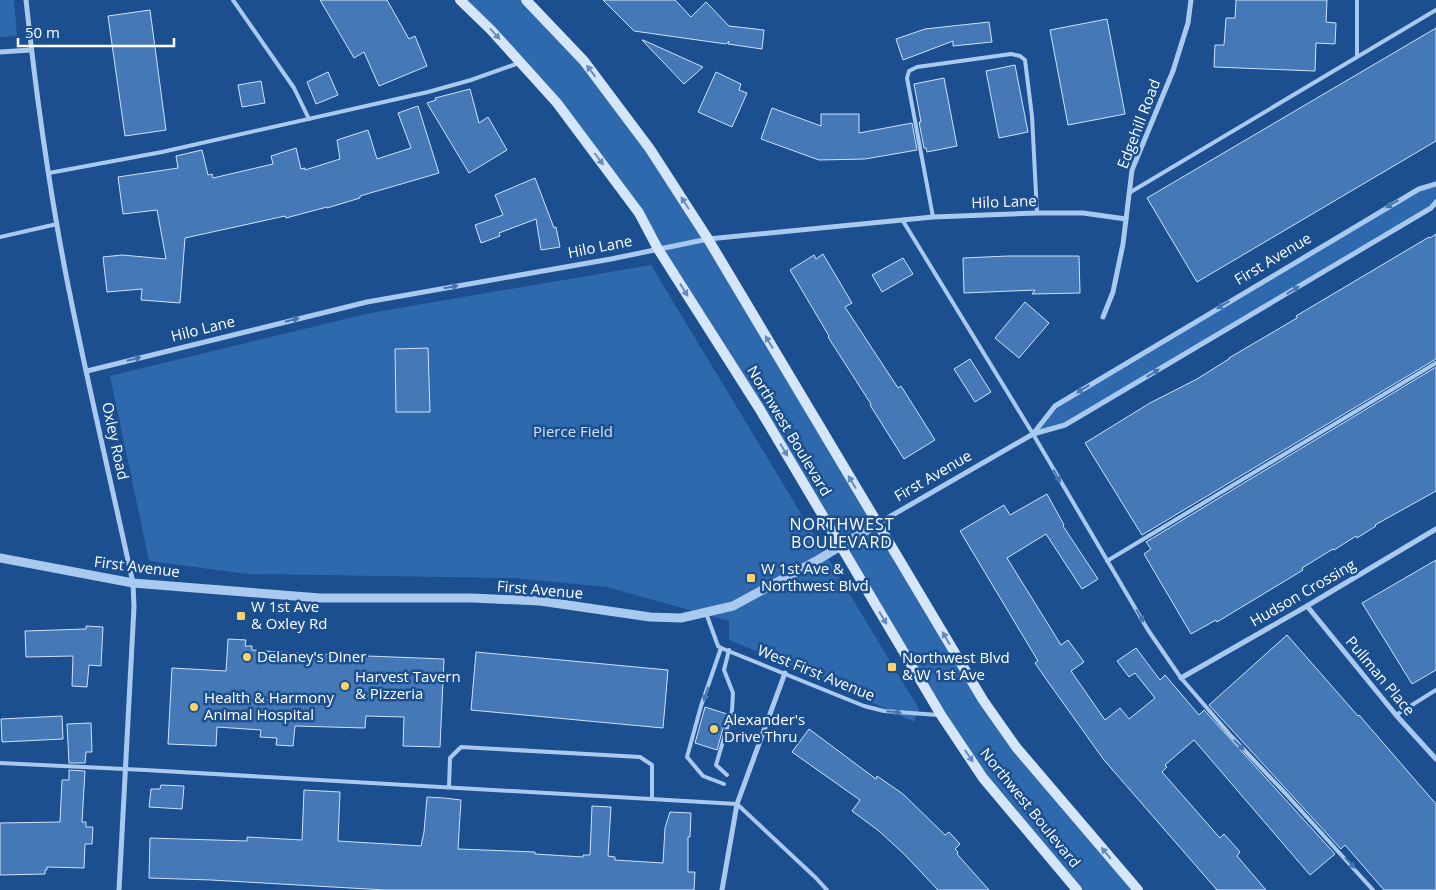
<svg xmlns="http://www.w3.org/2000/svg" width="1436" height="890" font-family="'Open Sans',sans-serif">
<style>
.green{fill:#2e69ad}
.building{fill:#4478b7;stroke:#cfe3fa}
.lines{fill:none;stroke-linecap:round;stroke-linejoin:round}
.service{stroke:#a9c9ee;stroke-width:4}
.minor{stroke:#a9c9ee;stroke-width:5}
.tertiary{stroke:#a9c9ee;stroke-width:9}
.secondary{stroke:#d6e6fa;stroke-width:10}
.oneway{fill:#668bba}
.oneway2{fill:#4674ac}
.poi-dot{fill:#ffd166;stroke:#1b4f8f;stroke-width:2}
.labels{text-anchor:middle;stroke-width:5;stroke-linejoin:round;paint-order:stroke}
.street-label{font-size:15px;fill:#fff;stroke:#1b4f8f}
.park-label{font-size:15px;fill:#cfe3fa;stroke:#1b4f8f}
.poi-label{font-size:15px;fill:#fff;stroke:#1b4f8f;text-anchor:start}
.neighbourhood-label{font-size:16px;letter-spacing:1px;fill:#fff;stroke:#1b4f8f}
</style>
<rect width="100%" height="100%" fill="#1b4f8f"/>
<g class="green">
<polygon points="0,0 14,0 17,36 0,37"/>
<polygon points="460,0 526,0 584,61 650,149 983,700 1138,890 1077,890 983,778 658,249 557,103"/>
<polygon points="1436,184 1436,202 1065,425 1033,434 1055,406 1419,189"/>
<polygon points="651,265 919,709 914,722 800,669 729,640 729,621 607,587 513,578 247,574 149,561 110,376 370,313"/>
</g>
<g class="building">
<polygon points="320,0 387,0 409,39 415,36 427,66 379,86 364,52 354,58"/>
<polygon points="603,0 675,0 691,17 706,2 729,26 764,30 762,49 728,44 729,41 726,44 634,31"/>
<polygon points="1236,0 1327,0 1326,22 1336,23 1335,44 1316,43 1315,71 1214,67 1215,45 1224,45 1226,18 1235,18"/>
<polygon points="150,10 166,130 125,136 108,16"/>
<polygon points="1107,19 1125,114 1068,125 1050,30"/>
<polygon points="989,22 992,42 953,46 953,41 903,60 896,39 925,29"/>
<polygon points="1436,28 1436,141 1197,282 1147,198"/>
<polygon points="642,40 643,40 703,67 684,84"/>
<polygon points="1015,65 1028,132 999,138 986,71"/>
<polygon points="328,72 338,95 316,104 307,82"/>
<polygon points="716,72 741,84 739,90 747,93 732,127 698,112"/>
<polygon points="944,78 957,146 927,152 926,148 924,148 919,122 921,122 914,84"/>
<polygon points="261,81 265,103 242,107 238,85"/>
<polygon points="470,89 479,123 488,117 507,150 469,173 427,103 436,100 435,98"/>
<polygon points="418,106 439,173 360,196 360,198 327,208 327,207 286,218 285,216 185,238 180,303 141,300 142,289 107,292 103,257 122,255 166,259 157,210 123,214 118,177 178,168 176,156 202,150 208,175 212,174 213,178 273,164 271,156 296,148 301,169 305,168 305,170 340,159 337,140 368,130 377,159 411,148 398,113"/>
<polygon points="772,108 821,126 821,114 859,114 859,133 912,123 917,150 865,159 819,160 761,139"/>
<polygon points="535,178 554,228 556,227 560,247 541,250 536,219 499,233 500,236 481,243 475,225 503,215 495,195"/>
<polygon points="1436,234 1436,359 1142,535 1085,443 1150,403 1197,379 1229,359 1229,358 1297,318 1296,316 1429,237 1430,238"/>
<polygon points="823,254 852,303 845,307 898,388 901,386 935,440 904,459 870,405 871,404 828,337 829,336 790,270 814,255 816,259"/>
<polygon points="1008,256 1079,256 1080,293 1032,294 1035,290 964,293 963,258"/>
<polygon points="903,258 913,274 882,292 872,275"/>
<polygon points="1025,302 1049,323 1019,358 995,338"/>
<polygon points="428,348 430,412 396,412 395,349"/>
<polygon points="970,359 991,392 975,402 954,369"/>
<polygon points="1436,367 1436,491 1375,525 1376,526 1357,538 1356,536 1334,550 1333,549 1302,568 1303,570 1217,622 1216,620 1191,634 1144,554 1151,549 1146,542"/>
<polygon points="1047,494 1064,525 1063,526 1098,579 1082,589 1046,534 1007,558 1061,645 1068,640 1084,662 1071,671 1105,720 1120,708 1129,719 1155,698 1135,673 1129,677 1117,661 1136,648 1160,680 1165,675 1199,715 1204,710 1335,854 1310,875 1194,740 1165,765 1167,767 1162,772 1220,838 1224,834 1240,852 1237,856 1266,890 1217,890 1104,760 1046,679 1035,663 1038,661 960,531 1004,505 1010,515"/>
<polygon points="1436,560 1436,670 1412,684 1362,603"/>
<polygon points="86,626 103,627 101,666 89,665 87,687 72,686 73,656 26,657 25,631 86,629"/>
<polygon points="1287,635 1358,716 1359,715 1436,804 1436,890 1384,890 1345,845 1341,849 1209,705"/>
<polygon points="228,639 246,640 245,646 252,646 252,650 292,653 444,659 440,747 403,746 404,717 366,716 365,728 295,726 293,746 276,745 277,738 260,737 261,730 217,727 216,746 168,744 172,668 226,671"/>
<polygon points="476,652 668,670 663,728 471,710"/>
<polygon points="705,707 727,714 717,750 695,743"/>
<polygon points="62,716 63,739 2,742 1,719"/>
<polygon points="91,723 92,752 86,752 85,763 69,763 67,724"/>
<polygon points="809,729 876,779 877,776 903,794 945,835 949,832 960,844 955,849 958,852 957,854 989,890 938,890 905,855 879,831 852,811 860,800 792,752"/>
<polygon points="69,770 85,771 82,822 86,822 86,827 93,827 92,844 85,844 84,868 47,867 47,870 45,870 45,874 0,875 0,823 60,822 62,780 69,780"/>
<polygon points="161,785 184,786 182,809 149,807 151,789 160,789"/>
<polygon points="304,790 340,792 338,841 421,846 424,832 427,797 444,798 461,800 458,849 535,852 535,854 583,857 583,855 590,855 592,806 611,807 608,856 615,857 615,860 663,863 665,828 670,812 691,813 690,837 688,837 688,872 695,872 694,890 385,890 211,880 149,878 150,838 247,841 247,837 302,840"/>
</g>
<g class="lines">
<g class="service">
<polyline points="233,0 294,88 309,119"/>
<polyline points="1357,0 1357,57"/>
<polyline points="49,173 162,152 428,92 471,80 519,63"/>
<polyline points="1129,193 1436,10"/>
<polyline points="933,217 907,78 909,71 917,67 1011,54 1020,56 1025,60 1032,116 1037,213"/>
<polyline points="903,221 1033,434 1148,630 1181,678 1232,737 1286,794 1373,890"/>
<polyline points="0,237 57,224"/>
<polyline points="1107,561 1436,363"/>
<polyline points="706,613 718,646 721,648 864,706 884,711 938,715"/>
<polyline points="721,648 701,706 687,757 703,776 724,784"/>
<polyline points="1396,715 1436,690"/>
<polyline points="0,763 145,770 737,804 816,878 827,890"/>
<polyline points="727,775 716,765 732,711 733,693 724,670 729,650"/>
<polyline points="449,787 450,758 461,747 640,757 652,765 652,799"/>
</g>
<g class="minor">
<path d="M26 0C36 94 49 188 67 280 87 381 111 482 133 583L134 607 119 890"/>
<polyline points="0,52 31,50"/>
<polyline points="1103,317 1113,292 1123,244 1132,170 1173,71 1188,23 1191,0"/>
<polyline points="87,371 367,302 611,259 708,239 933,217 1037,213 1083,213 1126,219"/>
<polyline points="1033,434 1055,406 1419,189 1436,184"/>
<polyline points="877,524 1033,434 1065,425 1431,208 1436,202"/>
<polyline points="1307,606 1396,715 1436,759"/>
<polyline points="1181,678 1307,606 1436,529"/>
<polyline points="722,890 737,804 785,673"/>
</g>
<polyline class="tertiary" points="0,558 133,583 320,598 472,598 540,601 650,617 681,618 733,606 816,561 877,524"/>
<g class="secondary">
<polyline points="460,0 491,30 557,103 639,213 658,249 759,408 941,715 983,778 1077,890"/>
<polyline points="526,0 584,61 650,149 708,239 983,700 1016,747 1138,890"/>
</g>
</g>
<defs><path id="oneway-solid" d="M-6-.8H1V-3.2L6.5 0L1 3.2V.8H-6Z" transform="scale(1.25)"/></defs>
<g class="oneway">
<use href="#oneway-solid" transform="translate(495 34) rotate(48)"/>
<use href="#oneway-solid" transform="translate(591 71) rotate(-127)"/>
<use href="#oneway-solid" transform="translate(599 159) rotate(53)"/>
<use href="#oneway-solid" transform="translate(685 203) rotate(-123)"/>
<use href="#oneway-solid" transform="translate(684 290) rotate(58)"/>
<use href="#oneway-solid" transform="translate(769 342) rotate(-121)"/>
<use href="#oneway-solid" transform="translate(784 450) rotate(59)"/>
<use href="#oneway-solid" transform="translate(852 482) rotate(-121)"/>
<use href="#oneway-solid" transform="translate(883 618) rotate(59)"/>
<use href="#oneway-solid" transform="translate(946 638) rotate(-121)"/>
<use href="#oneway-solid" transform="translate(969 756) rotate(56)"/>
<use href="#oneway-solid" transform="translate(1106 853) rotate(-130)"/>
</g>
<g class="oneway2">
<use href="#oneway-solid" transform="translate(1392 204) rotate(149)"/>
<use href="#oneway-solid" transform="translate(451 287) rotate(-10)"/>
<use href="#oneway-solid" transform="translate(1293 290) rotate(-31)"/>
<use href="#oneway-solid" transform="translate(1223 305) rotate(149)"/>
<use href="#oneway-solid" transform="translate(292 320) rotate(-14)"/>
<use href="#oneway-solid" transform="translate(134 359) rotate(-14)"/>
<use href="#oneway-solid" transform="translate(1153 373) rotate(-31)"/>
<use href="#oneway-solid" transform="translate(1083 389) rotate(149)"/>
<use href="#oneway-solid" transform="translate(1057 476) rotate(60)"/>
<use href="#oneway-solid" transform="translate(1140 616) rotate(59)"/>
<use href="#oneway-solid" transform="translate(706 694) rotate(109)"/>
<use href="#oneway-solid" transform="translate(894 712) rotate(5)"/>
<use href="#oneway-solid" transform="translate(1239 745) rotate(46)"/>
<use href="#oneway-solid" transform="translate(1350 863) rotate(48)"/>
</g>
<g class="poi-dot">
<rect x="746" y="573" width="10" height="10" rx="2.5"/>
<rect x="236" y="611" width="10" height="10" rx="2.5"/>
<circle cx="247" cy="657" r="5"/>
<rect x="887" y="662" width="10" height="10" rx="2.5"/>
<circle cx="345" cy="686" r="5"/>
<circle cx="194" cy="707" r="5"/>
<circle cx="714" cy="729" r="5"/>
</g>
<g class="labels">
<g class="street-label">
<text transform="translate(1139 124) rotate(-69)" y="5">Edgehill Road</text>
<text transform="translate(1004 202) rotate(-2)" y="5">Hilo Lane</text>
<text transform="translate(600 247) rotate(-11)" y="5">Hilo Lane</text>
<text transform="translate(1273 259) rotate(-31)" y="5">First Avenue</text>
<text transform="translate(203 329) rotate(-14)" y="5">Hilo Lane</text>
<text transform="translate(789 431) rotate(59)" y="5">Northwest Boulevard</text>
<text transform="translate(115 441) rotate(78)" y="5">Oxley Road</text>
<text transform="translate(933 476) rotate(-30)" y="5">First Avenue</text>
<text transform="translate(137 567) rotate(7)" y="5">First Avenue</text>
<text transform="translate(540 590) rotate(5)" y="5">First Avenue</text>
<text transform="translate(1303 593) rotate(-30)" y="5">Hudson Crossing</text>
<text transform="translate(816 673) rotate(22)" y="5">West First Avenue</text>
<text transform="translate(1380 676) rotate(50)" y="5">Pullman Place</text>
<text transform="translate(1030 808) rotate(51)" y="5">Northwest Boulevard</text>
</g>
<g class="park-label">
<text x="573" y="437">Pierce Field</text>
</g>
<g class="poi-label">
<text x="761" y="574">W 1st Ave &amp;<tspan x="761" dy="17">Northwest Blvd</tspan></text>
<text x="251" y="612">W 1st Ave<tspan x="251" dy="17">&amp; Oxley Rd</tspan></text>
<text x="257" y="662">Delaney's Diner</text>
<text x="902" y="663">Northwest Blvd<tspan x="902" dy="17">&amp; W 1st Ave</tspan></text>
<text x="355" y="682">Harvest Tavern<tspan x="355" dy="17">&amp; Pizzeria</tspan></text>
<text x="204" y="703">Health &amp; Harmony<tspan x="204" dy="17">Animal Hospital</tspan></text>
<text x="724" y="725">Alexander's<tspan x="724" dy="17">Drive Thru</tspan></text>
</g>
<g class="neighbourhood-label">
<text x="842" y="530">NORTHWEST<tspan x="842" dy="18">BOULEVARD</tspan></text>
</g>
</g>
<path d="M18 38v8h156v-8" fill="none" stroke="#ffffff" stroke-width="2.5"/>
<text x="25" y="38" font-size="15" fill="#ffffff" stroke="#1b4f8f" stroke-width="4" paint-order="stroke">50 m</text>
</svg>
